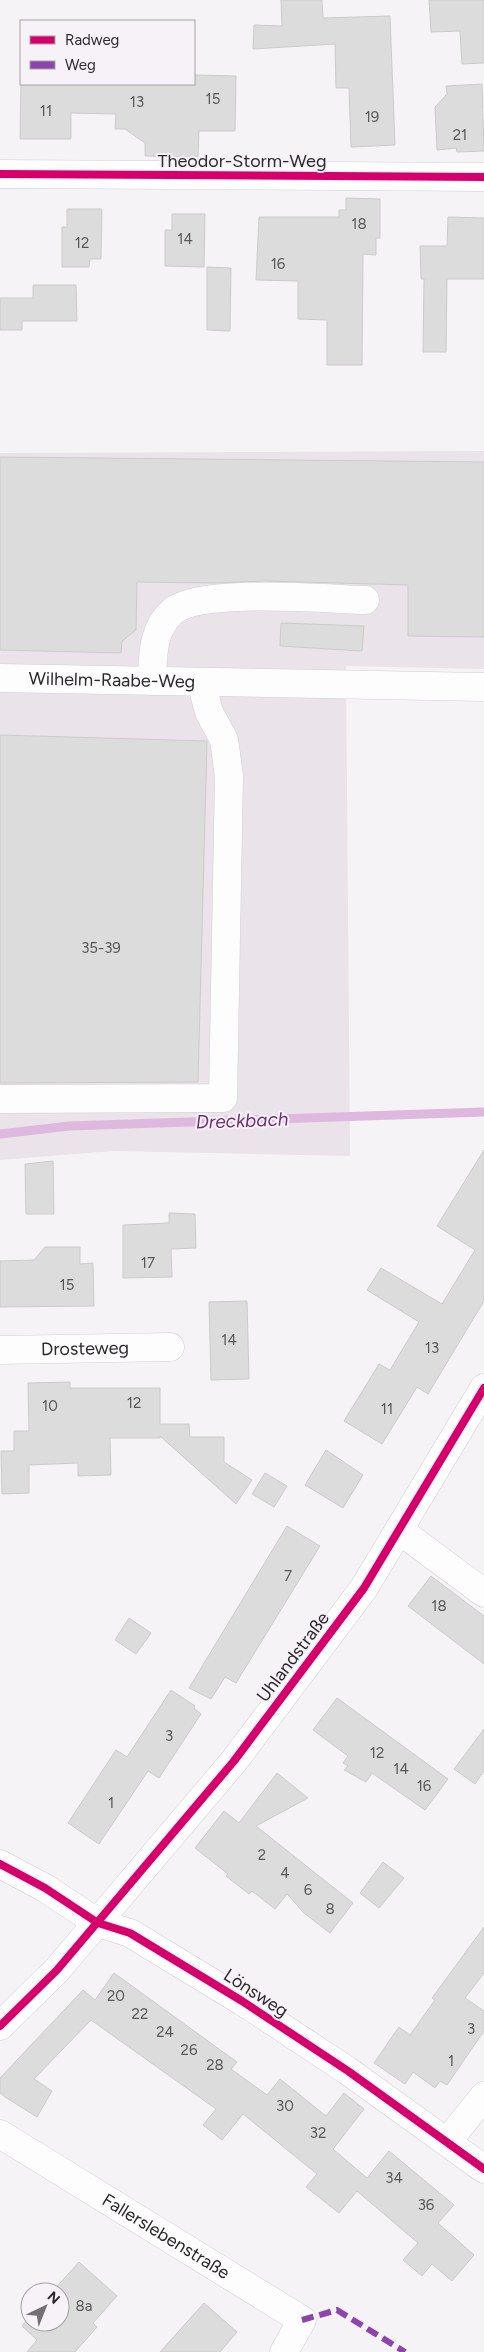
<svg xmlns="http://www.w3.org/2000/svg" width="484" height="2352" font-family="Figtree,sans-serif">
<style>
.built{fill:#eae3ea}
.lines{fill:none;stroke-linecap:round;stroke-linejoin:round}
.stream{stroke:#deb8df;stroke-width:9}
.building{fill:#dddcdc;stroke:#cccbcb}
.minor-casing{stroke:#d1cfd1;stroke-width:29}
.minor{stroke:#fefdfe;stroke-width:28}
.quiet{stroke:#8e44ad;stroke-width:6;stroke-dasharray:12 6;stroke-linecap:butt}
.cycleway-casing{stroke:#f7f2f7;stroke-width:11}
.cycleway{stroke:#d6006c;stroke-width:8}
.labels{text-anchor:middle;stroke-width:4;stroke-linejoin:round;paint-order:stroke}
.number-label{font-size:15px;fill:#585758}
.street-label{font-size:18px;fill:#2b292b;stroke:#f7f2f7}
.water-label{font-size:19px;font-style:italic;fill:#6f3073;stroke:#f7f2f7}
</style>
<rect width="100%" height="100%" fill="#f6f3f6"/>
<polygon class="built" points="484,451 484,669 346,666 350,1156 113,1151 0,1160 0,453"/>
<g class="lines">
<polyline class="stream" points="0,1134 69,1126 484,1112"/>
</g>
<g class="building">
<polygon points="281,0 322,0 323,18 390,16 395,145 351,147 349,88 336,88 335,44 253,49 254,25 282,26"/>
<polygon points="429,0 484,0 484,63 462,64 460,31 431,32"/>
<polygon points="194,75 236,76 235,131 199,131 198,157 145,156 145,143 125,129 115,129 116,114 71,113 71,139 20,139 21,84 194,84"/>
<polygon points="482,84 484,151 457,152 456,148 437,150 435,107 447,94 446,86"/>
<polygon points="346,198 380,199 380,238 376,238 376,255 363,254 362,365 327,365 327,320 298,319 298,281 256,280 259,217 339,217 339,210 346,210"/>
<polygon points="67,209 102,209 101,259 90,259 89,267 62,267 62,227 67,227"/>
<polygon points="172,214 205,214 204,267 165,266 165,230 172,230"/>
<polygon points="448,217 484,218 484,279 447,279 446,352 423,352 424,279 421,279 420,246 447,246"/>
<polygon points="207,267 231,268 230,331 207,330"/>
<polygon points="33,285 76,285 77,321 22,321 22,330 0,330 0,298 33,298"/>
<polygon points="0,457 484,462 484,637 408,636 408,585 265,581 215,583 137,582 136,630 122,641 121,653 0,650"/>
<polygon points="281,623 364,626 362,651 280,646"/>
<polygon points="0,735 207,741 198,1082 0,1083"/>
<polygon points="484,1150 484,1301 428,1394 417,1387 382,1444 344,1421 379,1364 390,1370 419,1322 367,1290 381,1268 442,1304 475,1250 437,1226"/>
<polygon points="53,1161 54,1214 26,1214 25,1164"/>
<polygon points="169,1213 195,1214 196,1248 171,1249 172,1277 123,1278 123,1225 169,1223"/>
<polygon points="45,1247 80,1247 80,1264 93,1263 94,1306 0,1307 0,1261 34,1260"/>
<polygon points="247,1301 249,1379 211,1380 209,1302"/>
<polygon points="70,1382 70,1388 160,1388 160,1424 189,1424 190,1437 224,1437 224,1462 252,1480 236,1504 160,1436 160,1438 110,1438 111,1475 78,1476 78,1463 29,1465 29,1493 2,1494 1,1451 14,1451 14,1431 29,1431 28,1383"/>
<polygon points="326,1450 363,1475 343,1508 305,1485"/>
<polygon points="265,1473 287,1486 274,1507 252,1494"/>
<polygon points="287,1526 320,1546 236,1683 225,1677 211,1699 189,1688"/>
<polygon points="431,1576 484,1616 484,1664 408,1606"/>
<polygon points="129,1618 151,1633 136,1654 115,1640"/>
<polygon points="171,1690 195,1706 194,1708 201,1714 159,1778 148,1771 99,1844 68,1823 116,1750 127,1757"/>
<polygon points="337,1698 448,1779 425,1810 372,1773 366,1782 344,1770 348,1766 343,1763 348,1756 313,1730"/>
<polygon points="484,1729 484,1771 475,1784 454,1769"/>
<polygon points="277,1773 308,1798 256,1826 353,1903 330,1933 304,1913 287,1894 275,1909 252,1891 249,1894 226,1876 228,1874 195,1848 224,1811 239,1823"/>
<polygon points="383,1862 404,1878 379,1908 360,1893"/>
<polygon points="484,1927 484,1973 465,1998 484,2011 484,2031 447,2085 440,2081 435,2088 413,2072 405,2084 374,2063 399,2027 410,2035 435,2000 432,1998"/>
<polygon points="114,1973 237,2062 231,2069 267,2095 280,2079 326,2116 344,2093 364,2109 333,2149 367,2178 389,2151 454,2205 438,2223 474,2255 452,2281 432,2264 422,2276 403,2260 418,2243 357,2191 339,2213 306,2187 317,2174 243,2114 222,2140 203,2125 216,2109 91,2020 34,2079 52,2091 37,2117 5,2097 0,2093 0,2078 83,1990 95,2000"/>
<polygon points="79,2262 117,2296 93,2323 97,2327 75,2352 27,2352 37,2340 22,2326 30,2317 30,2322 60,2322 60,2292 52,2292"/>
<polygon points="204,2303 237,2332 220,2352 160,2352"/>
</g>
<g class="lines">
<defs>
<g id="minor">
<polyline points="0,174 484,177"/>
<path id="s1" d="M0 678 484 687"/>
<path d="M152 681C153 655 152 629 173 611 200 588 327 599 365 600"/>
<polyline points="0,1099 223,1098 229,776 224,740 209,712 201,682"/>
<path id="s2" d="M0 1350 170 1347"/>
<polyline points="399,1530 484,1593"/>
<polyline points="0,1864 45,1888 98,1923 130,1933 242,2001 348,2071 484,2169"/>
<polyline points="0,2026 57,1970 234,1761 364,1588 484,1388"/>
<path id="s3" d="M0 2134 302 2320 284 2352"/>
<polyline points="447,2142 484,2096"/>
</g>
</defs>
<use href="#minor" class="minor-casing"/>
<use href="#minor" class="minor"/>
<polyline class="quiet" points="302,2320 337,2310 405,2352"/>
<defs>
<g id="cycleway">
<polyline points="0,174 484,177"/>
<polyline points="0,1864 45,1888 98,1923 130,1933 242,2001 348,2071 484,2169"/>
<polyline points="0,2026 57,1970 234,1761 364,1588 484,1388"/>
</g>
</defs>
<use href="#cycleway" class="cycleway-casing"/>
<use href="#cycleway" class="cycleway"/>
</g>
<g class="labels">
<g class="number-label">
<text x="213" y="104">15</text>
<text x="137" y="107">13</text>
<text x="46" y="116">11</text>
<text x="372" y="122">19</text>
<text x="460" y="140">21</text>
<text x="359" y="229">18</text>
<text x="185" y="244">14</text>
<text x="82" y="248">12</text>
<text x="278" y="269">16</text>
<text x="101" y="953">35-39</text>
<text x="148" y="1268">17</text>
<text x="67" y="1290">15</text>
<text x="229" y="1345">14</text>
<text x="432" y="1353">13</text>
<text x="134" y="1408">12</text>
<text x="50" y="1411">10</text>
<text x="387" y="1414">11</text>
<text x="288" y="1581">7</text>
<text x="439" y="1611">18</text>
<text x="169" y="1741">3</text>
<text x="377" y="1758">12</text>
<text x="401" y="1774">14</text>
<text x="424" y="1791">16</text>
<text x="111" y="1808">1</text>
<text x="262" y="1860">2</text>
<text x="285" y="1878">4</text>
<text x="308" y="1895">6</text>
<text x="330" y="1914">8</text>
<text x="116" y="2001">20</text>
<text x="140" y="2019">22</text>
<text x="471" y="2034">3</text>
<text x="165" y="2037">24</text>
<text x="189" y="2055">26</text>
<text x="451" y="2066">1</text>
<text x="215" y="2070">28</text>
<text x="285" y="2111">30</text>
<text x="318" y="2138">32</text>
<text x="394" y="2183">34</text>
<text x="426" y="2210">36</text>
<text x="84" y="2311">8a</text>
</g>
<g class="street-label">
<text x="242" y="167">Theodor-Storm-Weg</text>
<text dy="6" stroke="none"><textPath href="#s1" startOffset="112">Wilhelm-Raabe-Weg</textPath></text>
<text dy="6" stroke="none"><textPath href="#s2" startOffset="85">Drosteweg</textPath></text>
<text transform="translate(293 1657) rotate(-53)" y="6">Uhlandstraße</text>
<text transform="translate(256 1993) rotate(33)" y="6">Lönsweg</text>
<text dy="6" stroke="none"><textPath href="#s3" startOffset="195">Fallerslebenstraße</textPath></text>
</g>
<g class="water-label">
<text transform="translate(242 1120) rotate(-2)" y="7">Dreckbach</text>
</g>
</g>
<rect x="20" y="20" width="175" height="65" fill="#f7f2f7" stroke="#a5a2a5"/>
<rect x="30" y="36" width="25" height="8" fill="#d6006c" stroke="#a5a2a5"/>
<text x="65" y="45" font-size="15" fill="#2b292b">Radweg</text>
<rect x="30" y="61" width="25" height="8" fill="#8e44ad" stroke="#a5a2a5"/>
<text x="65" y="70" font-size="15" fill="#2b292b">Weg</text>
<g transform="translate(45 2307) rotate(43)"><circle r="24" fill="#f7f2f7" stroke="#a5a2a5"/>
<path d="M0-4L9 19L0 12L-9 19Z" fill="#727072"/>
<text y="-8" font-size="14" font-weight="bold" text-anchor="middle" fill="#2b292b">N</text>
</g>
</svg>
